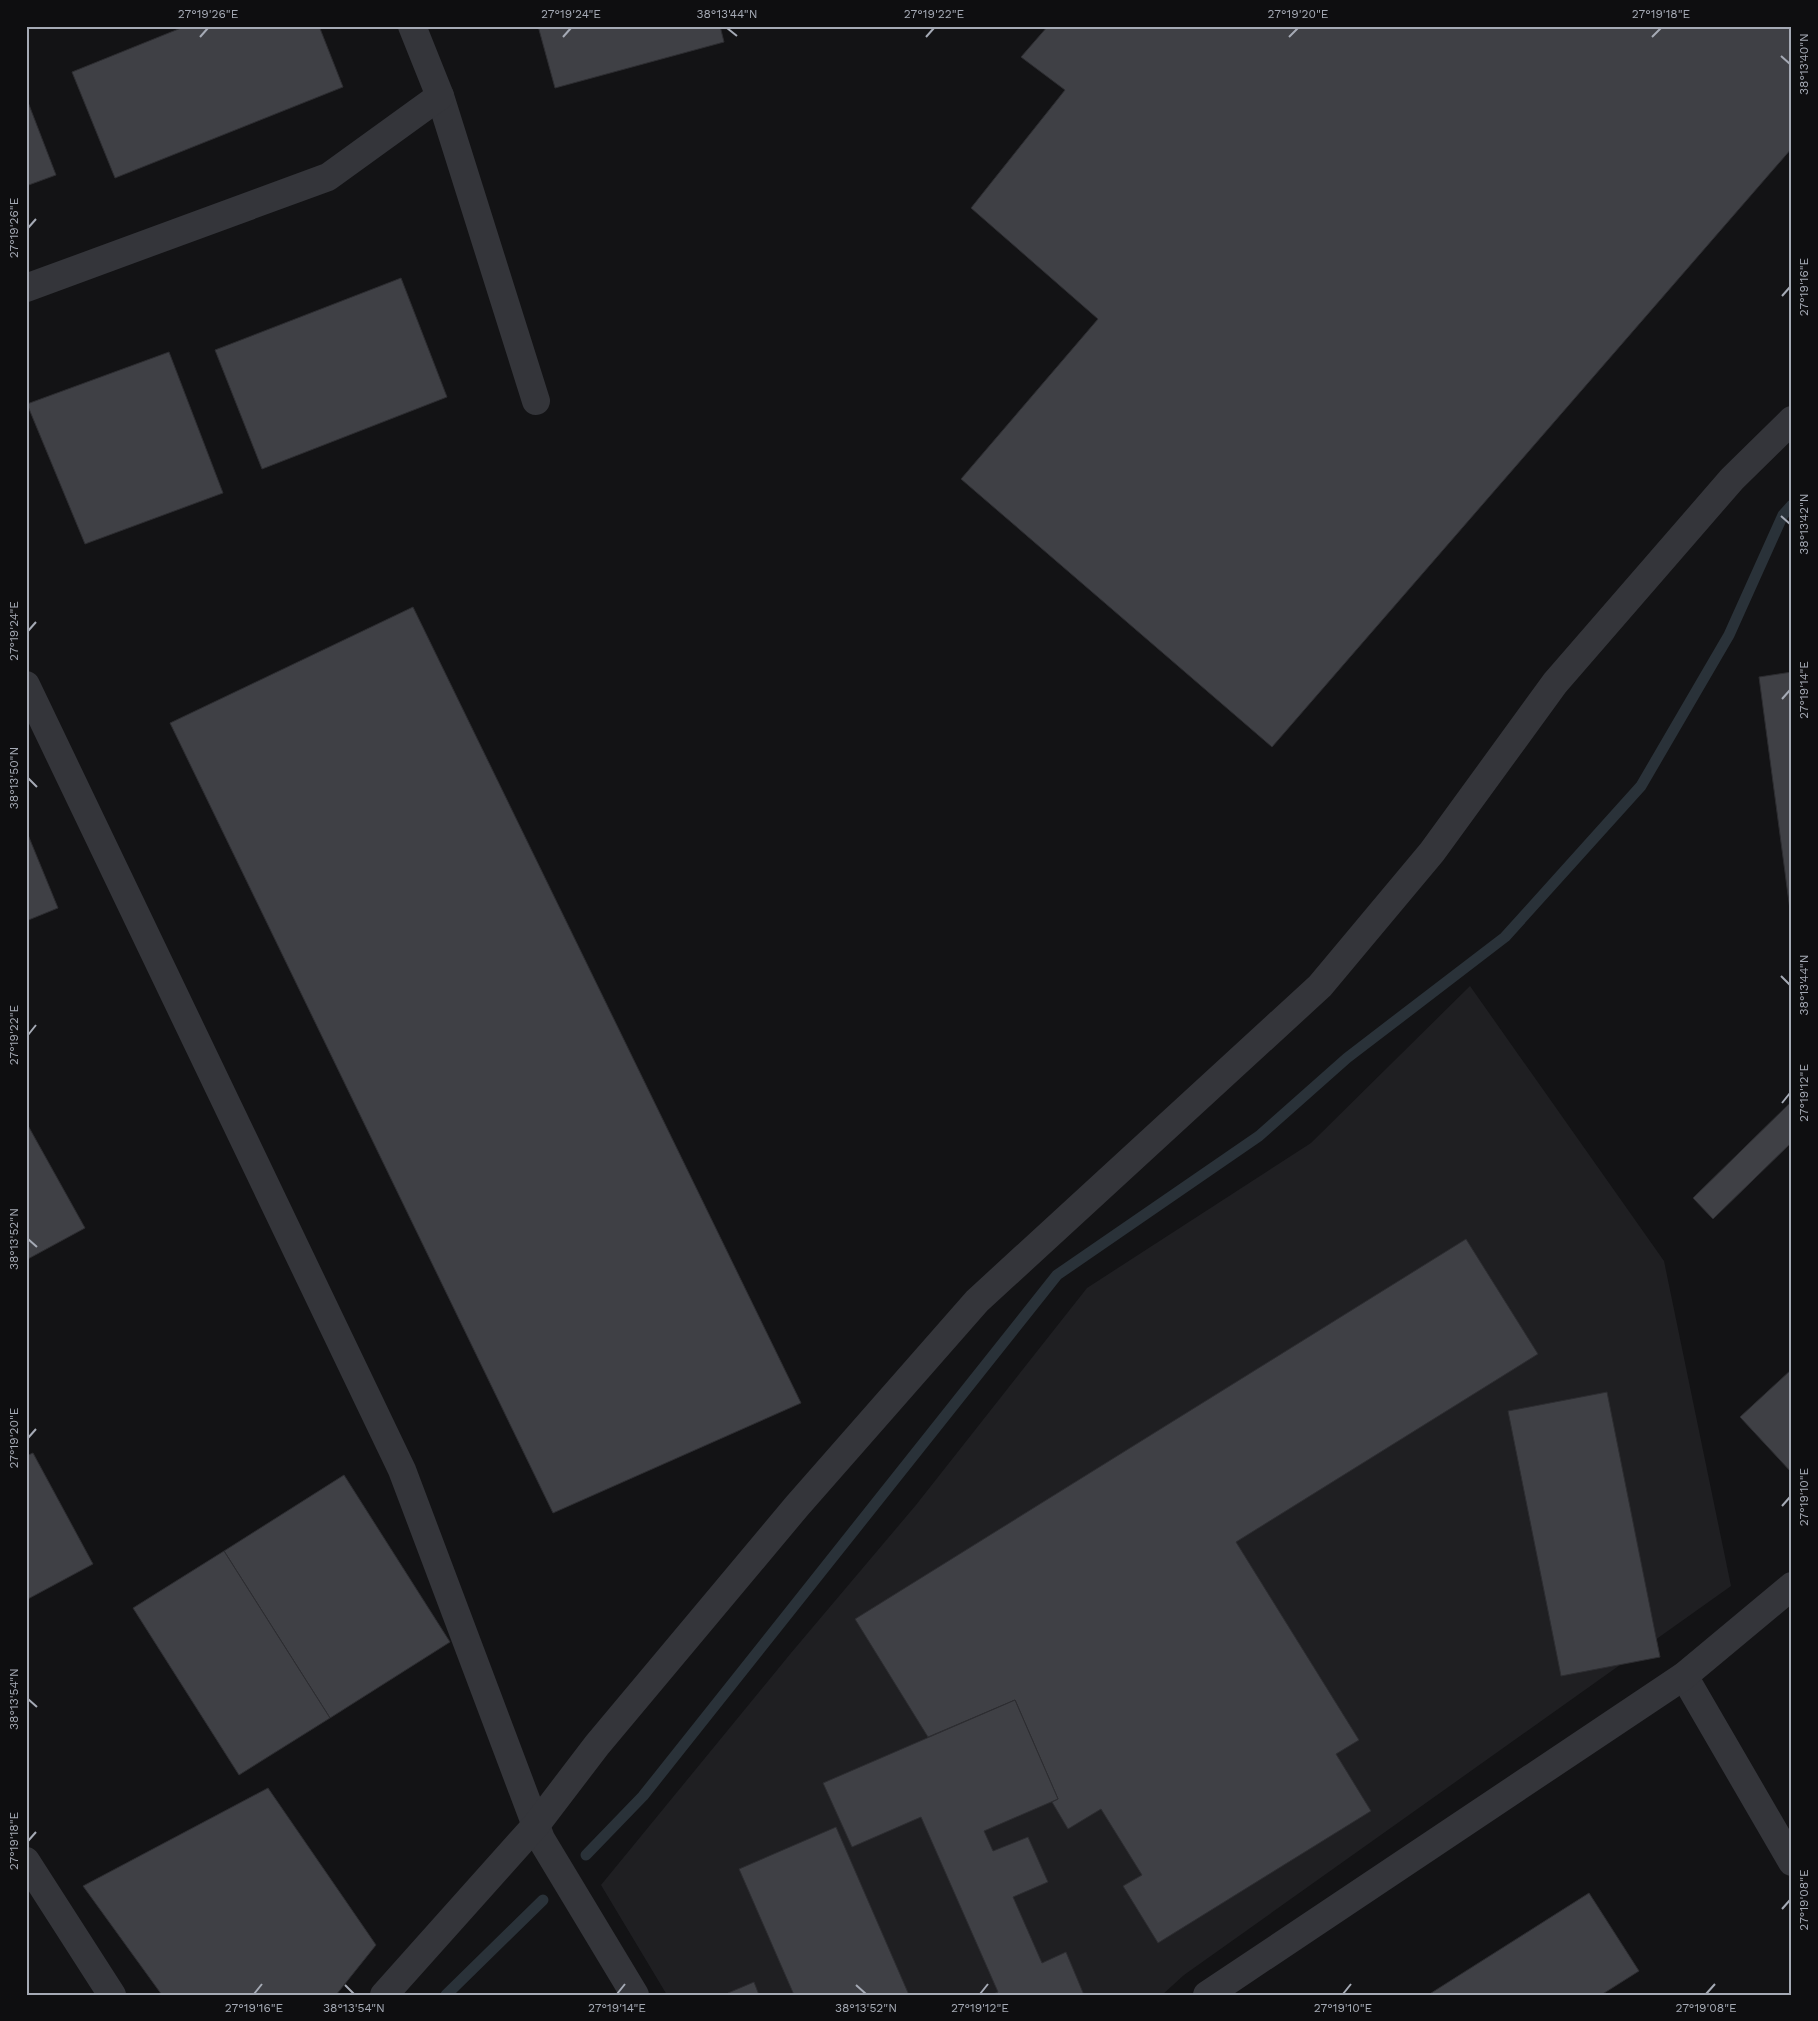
<svg xmlns="http://www.w3.org/2000/svg" width="1818" height="2021" font-family="'Work Sans',sans-serif">
<style>
.built{fill:#1f1f22}
.lines{fill:none;stroke-linecap:round;stroke-linejoin:round}
.stream{stroke:#2a3239;stroke-width:11}
.building{fill:#3f4045;stroke:#2d2d31}
.minor{stroke:#34353a;stroke-width:28}
.ticks{fill:none;stroke:#a5aab5;stroke-width:2}
.neatline{fill:none;stroke:#a5aab5;stroke-width:2}
.ticks-label{font-size:12px;text-anchor:middle;fill:#a5aab5}
</style>
<rect width="100%" height="100%" fill="#131315"/>
<polygon class="built" points="1470,986 1664,1261 1731,1586 1184,1975 1162,1995 667,1995 601,1885 791,1653 916,1505 1087,1288 1311,1143"/>
<g class="lines">
<g class="stream">
<polyline points="586,1855 643,1796 1057,1275 1259,1136 1347,1058 1505,937 1641,786 1729,635 1783,515 1792,505"/>
<polyline points="446,1995 543,1900"/>
</g>
</g>
<g class="building">
<polygon points="186,26 319,26 343,87 115,178 72,72"/>
<polygon points="538,26 720,26 724,42 555,88"/>
<polygon points="1048,26 1792,26 1792,148 1272,747 961,479 1098,319 971,208 1065,90 1021,57"/>
<polygon points="26,97 56,175 26,186"/>
<polygon points="401,278 447,397 262,469 215,350"/>
<polygon points="169,352 223,493 85,544 27,404"/>
<polygon points="413,607 801,1403 553,1513 170,723"/>
<polygon points="1792,672 1792,925 1759,677"/>
<polygon points="26,830 58,908 26,921"/>
<polygon points="1792,1101 1792,1142 1713,1219 1693,1198"/>
<polygon points="26,1122 85,1228 26,1260"/>
<polygon points="1466,1239 1538,1354 1236,1542 1359,1740 1336,1754 1371,1811 1158,1943 1123,1886 1142,1875 1101,1809 1068,1829 1052,1802 1058,1799 1015,1700 928,1737 855,1619"/>
<polygon points="1792,1369 1792,1473 1740,1417"/>
<polygon points="1607,1392 1660,1657 1561,1676 1508,1411"/>
<polygon points="33,1453 93,1564 26,1600 26,1456"/>
<polygon points="344,1475 450,1642 330,1718 224,1551"/>
<polygon points="224,1551 330,1718 239,1775 133,1608"/>
<polygon points="1015,1700 1058,1799 984,1831 993,1851 1028,1837 1048,1882 1013,1897 1042,1963 1066,1952 1084,1995 991,1995 998,1992 921,1817 852,1847 823,1783"/>
<polygon points="268,1788 376,1945 336,1995 162,1995 83,1886"/>
<polygon points="836,1827 909,1995 794,1995 739,1869"/>
<polygon points="1589,1893 1639,1971 1601,1995 1428,1995"/>
<polygon points="754,1982 759,1995 728,1995 728,1993"/>
</g>
<g class="lines">
<g class="minor">
<polyline points="440,96 536,401"/>
<polyline points="26,288 328,177 440,96 412,26"/>
<polyline points="26,685 402,1470 541,1839 635,1995"/>
<polyline points="1684,1676 1792,1862"/>
<polyline points="26,1861 112,1995"/>
<polyline points="384,1995 536,1825 597,1745 797,1506 977,1301 1320,986 1432,852 1555,683 1732,479 1792,420"/>
<polyline points="1207,1995 1684,1676 1792,1586"/>
</g>
</g>
<path class="ticks" d="M727 28 737 36M200 37 208 28M563 37 571 28M926 37 934 28M1289 37 1298 28M1652 37 1661 28M1781 56 1790 64M28 228 36 219M1782 296 1790 287M1781 516 1790 524M28 631 36 622M1782 699 1790 690M28 778 37 787M1781 976 1790 985M28 1035 36 1025M1782 1103 1790 1093M28 1239 37 1247M28 1438 36 1429M1782 1506 1790 1497M28 1699 37 1707M28 1841 36 1832M1782 1909 1790 1900M345 1985 354 1994M856 1985 866 1994M254 1994 262 1984M617 1994 625 1984M980 1994 988 1984M1343 1994 1351 1984M1706 1994 1715 1984"/>
<rect width="1818" height="2021" fill="none" stroke="#0e0e10" stroke-width="55"/>
<rect x="28" y="28" width="1762" height="1966" class="neatline"/>
<g class="ticks-label">
<text x="208" y="18">27°19'26"E</text>
<text x="571" y="18">27°19'24"E</text>
<text x="727" y="18">38°13'44"N</text>
<text x="934" y="18">27°19'22"E</text>
<text x="1298" y="18">27°19'20"E</text>
<text x="1661" y="18">27°19'18"E</text>
<text transform="translate(1804 64) rotate(-90)" y="4">38°13'40"N</text>
<text transform="translate(14 228) rotate(-90)" y="4">27°19'26"E</text>
<text transform="translate(1804 287) rotate(-90)" y="4">27°19'16"E</text>
<text transform="translate(1804 524) rotate(-90)" y="4">38°13'42"N</text>
<text transform="translate(14 631) rotate(-90)" y="4">27°19'24"E</text>
<text transform="translate(1804 690) rotate(-90)" y="4">27°19'14"E</text>
<text transform="translate(14 778) rotate(-90)" y="4">38°13'50"N</text>
<text transform="translate(1804 985) rotate(-90)" y="4">38°13'44"N</text>
<text transform="translate(14 1035) rotate(-90)" y="4">27°19'22"E</text>
<text transform="translate(1804 1093) rotate(-90)" y="4">27°19'12"E</text>
<text transform="translate(14 1239) rotate(-90)" y="4">38°13'52"N</text>
<text transform="translate(14 1438) rotate(-90)" y="4">27°19'20"E</text>
<text transform="translate(1804 1497) rotate(-90)" y="4">27°19'10"E</text>
<text transform="translate(14 1699) rotate(-90)" y="4">38°13'54"N</text>
<text transform="translate(14 1841) rotate(-90)" y="4">27°19'18"E</text>
<text transform="translate(1804 1900) rotate(-90)" y="4">27°19'08"E</text>
<text x="254" y="2012">27°19'16"E</text>
<text x="354" y="2012">38°13'54"N</text>
<text x="617" y="2012">27°19'14"E</text>
<text x="866" y="2012">38°13'52"N</text>
<text x="980" y="2012">27°19'12"E</text>
<text x="1343" y="2012">27°19'10"E</text>
<text x="1706" y="2012">27°19'08"E</text>
</g>
</svg>
